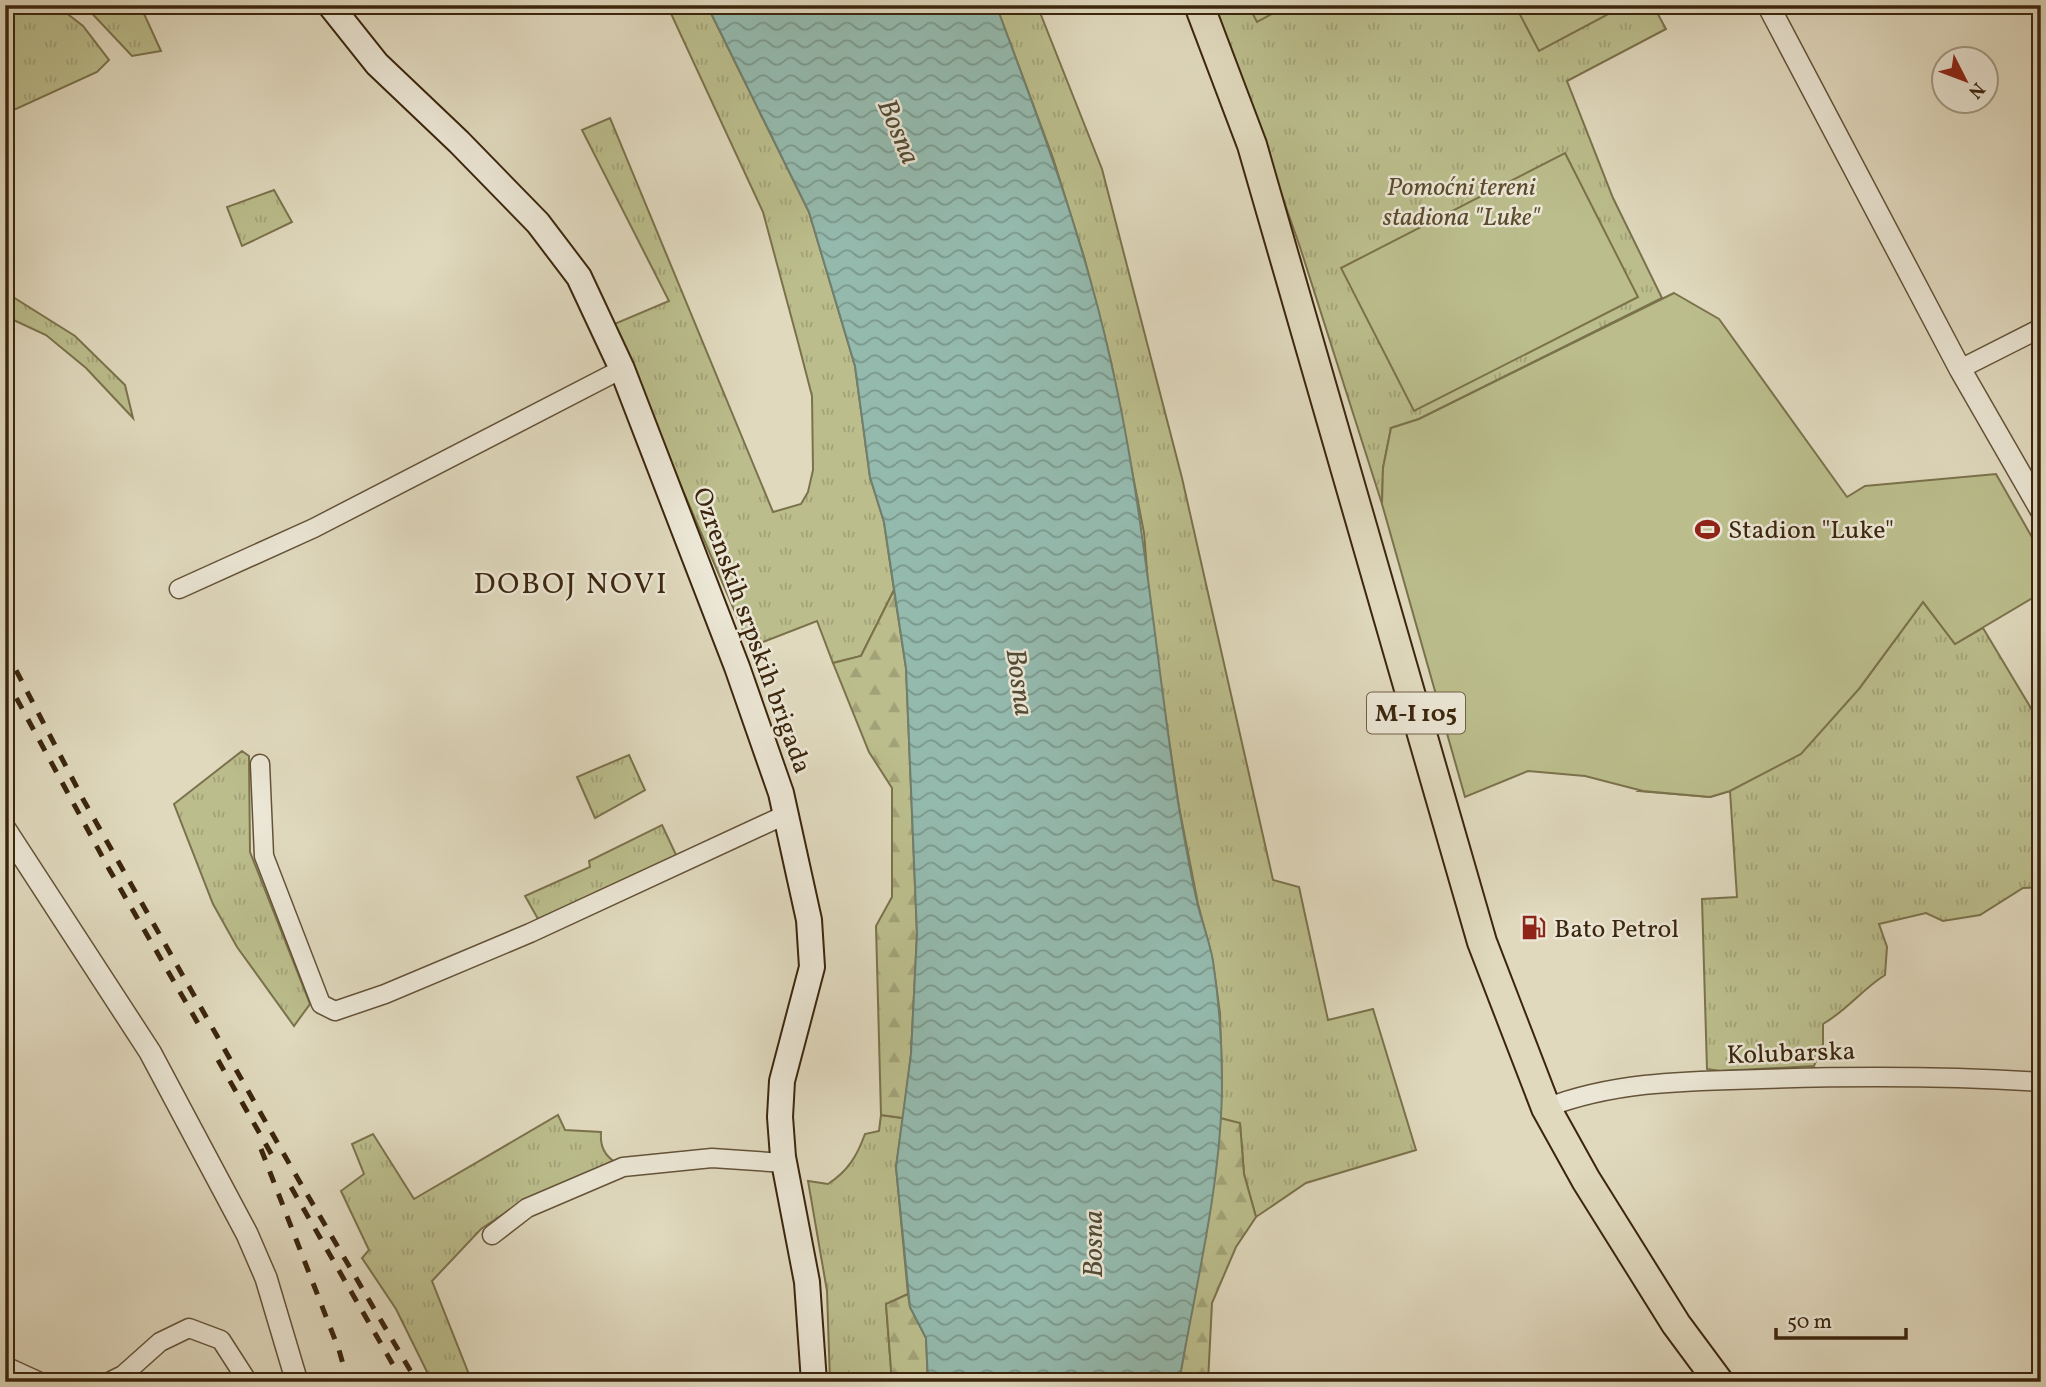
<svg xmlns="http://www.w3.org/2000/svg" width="2046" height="1387" font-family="Vollkorn,serif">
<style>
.grass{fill:url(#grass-tufts);stroke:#7b724c;stroke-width:2}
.forest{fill:url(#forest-firs);stroke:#7b724c;stroke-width:2}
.garden{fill:#bbbd8c;stroke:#7b724c;stroke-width:2}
.water{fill:url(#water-waves);stroke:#707f6e;stroke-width:2}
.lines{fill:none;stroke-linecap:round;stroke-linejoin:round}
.minor-casing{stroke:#645339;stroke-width:21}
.tertiary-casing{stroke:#645339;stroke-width:24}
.secondary-casing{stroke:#3b260d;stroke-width:28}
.primary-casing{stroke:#3b260d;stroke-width:32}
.minor{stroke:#ebe6d5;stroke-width:18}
.tertiary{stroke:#ebe6d5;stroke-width:21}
.secondary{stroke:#ebe6d5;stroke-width:24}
.primary{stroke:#e0d9be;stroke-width:28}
.rail{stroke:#3b260d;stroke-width:5;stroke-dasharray:12 12;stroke-linecap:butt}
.labels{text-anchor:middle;stroke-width:5;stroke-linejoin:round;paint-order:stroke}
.shield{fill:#ebe6d5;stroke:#706049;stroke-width:2}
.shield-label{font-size:24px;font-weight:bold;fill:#3b260d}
.park-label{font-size:26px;font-style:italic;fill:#5b4c2d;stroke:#ebe6d5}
.poi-label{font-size:26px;fill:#3b260d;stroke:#ebe6d5;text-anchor:start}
.street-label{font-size:26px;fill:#3b260d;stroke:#ebe6d5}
.water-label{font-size:28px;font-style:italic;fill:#514b35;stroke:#ebe6d5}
.quarter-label{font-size:30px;letter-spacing:2px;fill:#3b260d;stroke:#ebe6d5}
</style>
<defs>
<pattern id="grass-tufts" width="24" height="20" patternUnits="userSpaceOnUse" patternTransform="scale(1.75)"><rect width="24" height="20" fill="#bbbd8c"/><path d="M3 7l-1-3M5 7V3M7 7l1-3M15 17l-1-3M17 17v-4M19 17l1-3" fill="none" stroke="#a2a278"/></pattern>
<pattern id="forest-firs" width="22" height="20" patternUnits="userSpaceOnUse" patternTransform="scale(1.75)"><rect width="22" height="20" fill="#bbbd8c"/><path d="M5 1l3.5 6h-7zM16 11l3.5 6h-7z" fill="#a2a278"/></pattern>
<pattern id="water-waves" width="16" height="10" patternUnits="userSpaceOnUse" patternTransform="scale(1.75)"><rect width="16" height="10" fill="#94baae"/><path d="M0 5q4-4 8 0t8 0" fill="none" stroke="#7a978c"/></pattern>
</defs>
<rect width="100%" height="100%" fill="#e0d9be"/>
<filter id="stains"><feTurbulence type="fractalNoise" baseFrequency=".00286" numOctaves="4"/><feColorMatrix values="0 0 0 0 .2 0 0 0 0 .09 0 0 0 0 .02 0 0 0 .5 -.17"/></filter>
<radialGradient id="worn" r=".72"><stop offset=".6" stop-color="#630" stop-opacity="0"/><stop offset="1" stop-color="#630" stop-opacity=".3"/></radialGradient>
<g class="grass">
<polygon points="5,5 56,5 83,26 109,60 97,72 5,114"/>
<polygon points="84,5 140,5 161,51 132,56"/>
<polygon points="667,5 707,5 809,212 855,366 870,477 884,522 894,590 861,656 833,663 817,621 750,647 612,325 669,301 582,130 610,118 773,512 801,504 808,492 813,470 812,396 798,342 763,212"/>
<polygon points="996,5 1037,5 1102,169 1182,478 1273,880 1299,887 1328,1020 1373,1009 1416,1150 1306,1183 1256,1217 1244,1174 1240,1124 1220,1118 1222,1083 1220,1013 1212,957 1198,904 1179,807 1151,621 1144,533 1111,362 1084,257 1053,158"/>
<polygon points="1215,5 1653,5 1666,29 1567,81 1613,198 1662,298 1419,419 1391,428 1383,468 1382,504 1300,247"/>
<polygon points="274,190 292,222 242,246 227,207"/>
<polygon points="5,292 75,336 125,385 133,418 86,368 46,335 5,316"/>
<path d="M1923 602 1955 644 1983 628 2041 725V887L2023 888 1980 915 1943 921 1926 913 1879 924 1887 947 1885 975C1860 991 1850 1008 1823 1024V1044L1814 1066 1720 1071 1707 1069 1702 899 1737 897 1730 791 1710 797 1639 791 1859 689Z"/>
<polygon points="242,751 249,756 250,852 310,1004 294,1026 237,947 213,904 174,804"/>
<polygon points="629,755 645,790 595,818 577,777"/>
<polygon points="662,825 678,859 538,919 525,896 590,867 589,861"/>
<path d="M558 1115 565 1130 601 1132C600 1146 604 1155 616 1163L520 1203 481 1229 432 1281 472 1382H432L396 1309 362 1258 369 1250 341 1191 364 1174 352 1144 373 1134 414 1199Z"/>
<path d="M881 1115 903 1118 896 1167 908 1294 886 1304 892 1382H830L827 1291 808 1181 828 1184C848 1171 857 1156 865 1134L879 1131Z"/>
</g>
<g class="forest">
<polygon points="894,590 906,668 917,934 911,1054 903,1118 881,1115 876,926 892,897 892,788 869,752 833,663 861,656"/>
<polygon points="1220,1118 1240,1123 1244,1174 1256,1217 1236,1247 1212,1303 1208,1382 1179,1382 1215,1174"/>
<polygon points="908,1294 910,1307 926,1338 928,1382 892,1382 886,1304"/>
</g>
<g class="garden">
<polygon points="1248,5 1288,5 1257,22"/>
<polygon points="1515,5 1614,5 1616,10 1539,51"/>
<polygon points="1565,153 1638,297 1414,411 1341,268"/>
<polygon points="1674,293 1719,319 1847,497 1865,486 1996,474 2041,553 2041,593 1955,644 1923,602 1858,690 1801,754 1730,791 1710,797 1643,791 1585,776 1528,771 1465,797 1382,504 1383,468 1391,428 1419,419"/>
</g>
<path class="water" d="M707 5H996C1040 122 1084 239 1111 362 1144 507 1155 655 1178 802 1184 837 1190 872 1198 906 1203 925 1210 943 1213 961 1219 1001 1222 1041 1222 1081 1222 1182 1196 1283 1179 1382H928L926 1338 910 1307 896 1167 911 1054 917 934 906 668 884 522 870 477 855 366 809 212Z"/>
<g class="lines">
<defs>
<g id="minor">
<polyline points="1960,369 2041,328"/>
<polyline points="179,589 314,528 622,369"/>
<polyline points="260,764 264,856 321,1004 335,1011 385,994 530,933 787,814"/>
<path d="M1546 1108C1615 1081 1689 1081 1762 1079 1856 1076 1947 1076 2041 1082"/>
<polyline points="492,1235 527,1208 623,1167 712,1158 785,1163"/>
<polyline points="5,1366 40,1382"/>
<polyline points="109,1382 123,1375 160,1342 189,1328 221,1340 248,1382"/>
</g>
<g id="tertiary">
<polyline points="1768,5 1960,369 2041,510"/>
<polyline points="5,829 150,1052 247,1234 266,1278 297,1382"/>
</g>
<polyline id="secondary" points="330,5 377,64 459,142 538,223 579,277 622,369 737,667 781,793 809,920 812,967 782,1081 780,1117 783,1157 807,1282 814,1382"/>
<polyline id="primary" points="1199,5 1252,145 1482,942 1546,1108 1586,1180 1676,1324 1719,1382"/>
</defs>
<use href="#minor" class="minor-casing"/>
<use href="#tertiary" class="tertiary-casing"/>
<use href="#secondary" class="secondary-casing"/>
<use href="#primary" class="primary-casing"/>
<use href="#minor" class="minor"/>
<use href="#tertiary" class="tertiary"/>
<use href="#secondary" class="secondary"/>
<use href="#primary" class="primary"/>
<g class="rail">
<polyline points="5,649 84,801 294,1172 417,1382"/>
<polyline points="5,677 109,869 203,1032"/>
<polyline points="218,1060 273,1157"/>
<polyline points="261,1149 339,1350 348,1382"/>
<polyline points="291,1187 403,1382"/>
</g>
</g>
<defs>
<symbol id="stadium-bare" viewBox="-9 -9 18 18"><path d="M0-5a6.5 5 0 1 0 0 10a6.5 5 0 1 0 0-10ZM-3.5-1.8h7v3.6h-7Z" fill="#8f2418" stroke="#ebe6d5" stroke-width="2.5" paint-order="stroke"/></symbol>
<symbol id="fuel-bare" viewBox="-9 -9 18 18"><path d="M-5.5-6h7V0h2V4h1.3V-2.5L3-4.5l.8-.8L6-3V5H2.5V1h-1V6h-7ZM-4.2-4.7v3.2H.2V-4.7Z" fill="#8f2418" stroke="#ebe6d5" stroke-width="2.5" paint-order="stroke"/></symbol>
</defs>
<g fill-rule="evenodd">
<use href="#stadium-bare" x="1690" y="512" width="35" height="35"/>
<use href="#fuel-bare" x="1516" y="910" width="35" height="35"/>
</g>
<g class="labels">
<rect class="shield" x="1367" y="692.5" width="98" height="41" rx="5"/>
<g class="shield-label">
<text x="1416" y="721">M-I 105</text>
</g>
<g class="park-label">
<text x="1461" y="195">Pomoćni tereni<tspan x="1461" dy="30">stadiona "Luke"</tspan></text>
</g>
<g class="poi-label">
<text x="1728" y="538">Stadion "Luke"</text>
<text x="1554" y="937">Bato Petrol</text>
</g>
<g class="street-label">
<text transform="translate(753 630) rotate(70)" y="9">Ozrenskih srpskih brigada</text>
<text transform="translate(1791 1052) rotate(-2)" y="9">Kolubarska</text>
</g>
<g class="water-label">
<text transform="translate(900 131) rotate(67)" y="10">Bosna</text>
<text transform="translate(1021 682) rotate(82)" y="10">Bosna</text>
<text transform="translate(1092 1244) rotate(-90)" y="10">Bosna</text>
</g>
<g class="quarter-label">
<text x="571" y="593">DOBOJ NOVI</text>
</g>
</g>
<rect width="2046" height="1387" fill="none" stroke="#e0d9be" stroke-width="28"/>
<rect x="7" y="7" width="2032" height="1373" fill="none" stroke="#3b260d" stroke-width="3.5"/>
<rect x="14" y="14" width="2018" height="1359" fill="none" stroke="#3b260d" stroke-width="2"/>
<g transform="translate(1965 80) rotate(132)"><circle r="33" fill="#ebe6d5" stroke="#a59985" stroke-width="2"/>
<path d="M0-5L12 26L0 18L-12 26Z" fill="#8f2418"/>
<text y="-10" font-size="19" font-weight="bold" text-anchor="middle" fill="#3b260d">N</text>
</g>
<path d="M1776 1328v10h130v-10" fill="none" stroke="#3b260d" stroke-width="3.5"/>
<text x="1787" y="1328" font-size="21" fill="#3b260d" stroke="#ebe6d5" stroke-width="5" paint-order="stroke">50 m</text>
<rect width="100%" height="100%" filter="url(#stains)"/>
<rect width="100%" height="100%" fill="url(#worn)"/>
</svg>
